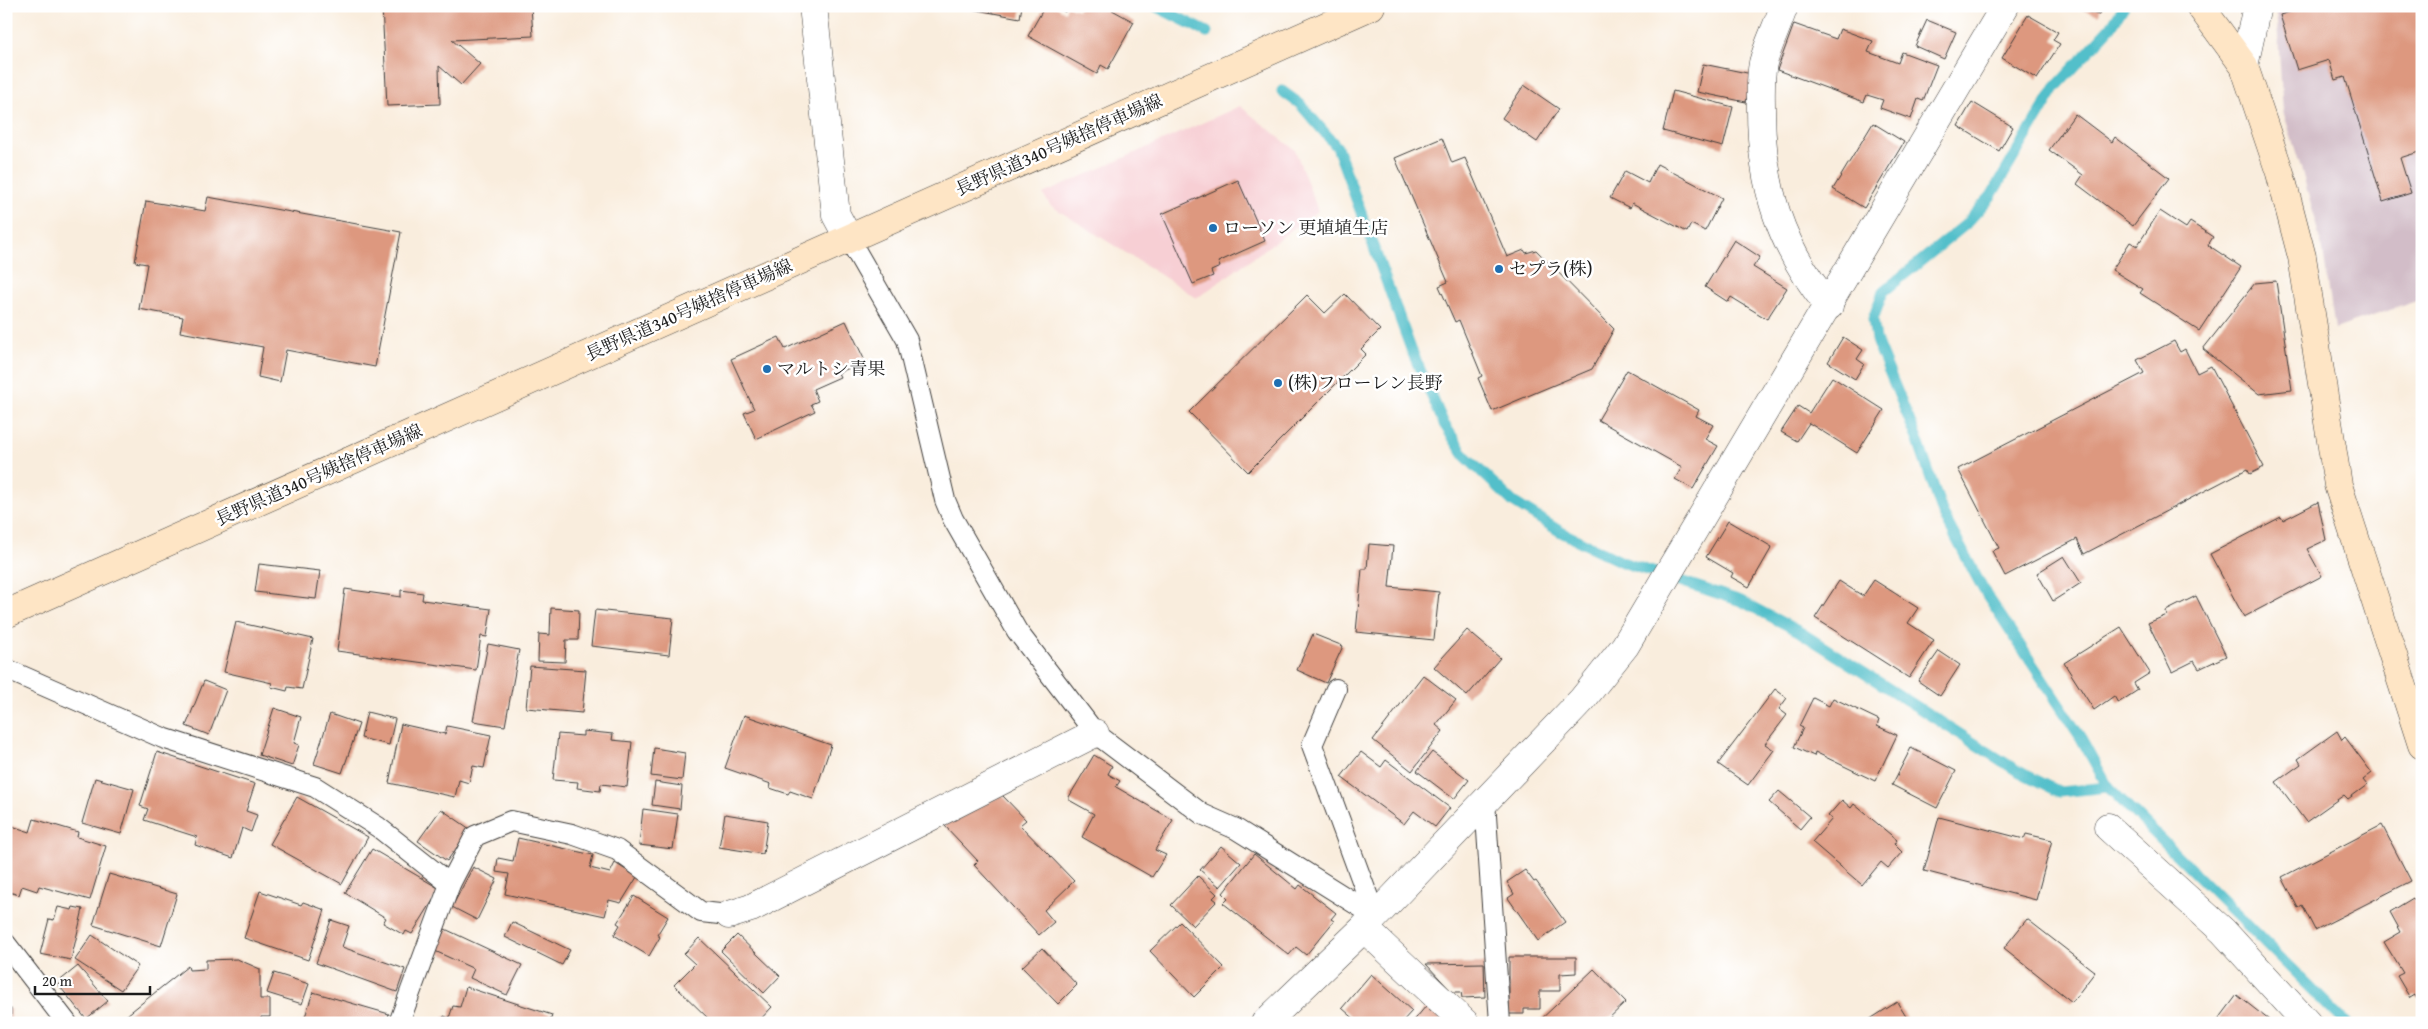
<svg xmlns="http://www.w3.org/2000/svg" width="2428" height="1029" font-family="'Gentium Book Plus','Noto Serif JP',serif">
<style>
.built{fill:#f7cfd4}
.industrial{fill:#d2bdc8}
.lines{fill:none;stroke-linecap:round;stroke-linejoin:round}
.stream{stroke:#52bfca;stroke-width:11}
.building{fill:#dd987f}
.lane-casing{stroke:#3d3b39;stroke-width:22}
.street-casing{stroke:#3d3b39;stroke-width:29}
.secondary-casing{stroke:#3d3b39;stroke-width:29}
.lane{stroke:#fff;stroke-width:20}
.street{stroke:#fff;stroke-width:28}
.secondary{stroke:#fee5c5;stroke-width:28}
.poi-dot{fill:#1f6fb2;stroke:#fff;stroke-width:2}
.labels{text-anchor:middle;stroke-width:5;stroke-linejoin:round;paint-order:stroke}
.street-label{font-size:18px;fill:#1c1c1c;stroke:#fff}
.poi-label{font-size:18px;fill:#1c1c1c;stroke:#fff;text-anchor:start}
</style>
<rect width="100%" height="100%" fill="#fff"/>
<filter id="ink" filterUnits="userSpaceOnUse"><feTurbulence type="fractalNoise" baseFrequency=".02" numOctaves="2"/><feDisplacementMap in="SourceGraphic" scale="10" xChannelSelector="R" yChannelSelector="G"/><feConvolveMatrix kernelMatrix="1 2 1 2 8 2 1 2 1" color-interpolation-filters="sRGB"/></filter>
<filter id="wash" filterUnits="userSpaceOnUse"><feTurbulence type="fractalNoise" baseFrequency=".0096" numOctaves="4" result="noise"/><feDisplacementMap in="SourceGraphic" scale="20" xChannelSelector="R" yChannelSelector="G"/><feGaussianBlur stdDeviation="1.12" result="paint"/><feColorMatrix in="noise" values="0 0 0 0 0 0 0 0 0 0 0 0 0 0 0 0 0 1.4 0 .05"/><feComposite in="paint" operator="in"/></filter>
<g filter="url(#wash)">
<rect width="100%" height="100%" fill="#f9eddd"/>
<polygon class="built" points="1240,106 1295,150 1318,211 1197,298 1050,205 1043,194"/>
<polygon class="industrial" points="2276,6 2422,6 2422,299 2335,329 2323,251 2302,171 2283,111"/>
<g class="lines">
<g class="stream">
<polyline points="1155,6 1207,32"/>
<polyline points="2124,6 2111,27 2055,88 1991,196 1965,225 1883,292 1873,319 1876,340 1918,441 1943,514 1983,589 2081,738 2108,787 2346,1023"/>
<polyline points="1282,91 1300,104 1337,147 1411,349 1444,424 1465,456 1513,502 1561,532 1622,562 1741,601 1800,632 2016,770 2060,792 2108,787"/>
</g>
</g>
<g id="blocks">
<g class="building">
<polygon points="382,6 531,6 533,36 452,40 480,64 461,85 439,66 440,104 387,106"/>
<polygon points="955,6 1022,6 1020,18"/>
<polygon points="1045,6 1055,6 1065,12 1067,6 1078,10 1080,6 1105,6 1134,22 1108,69 1101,65 1097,74 1028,36"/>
<polygon points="2069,6 2101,6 2099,15"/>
<polygon points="2308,6 2422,6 2422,151 2400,158 2411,193 2383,202 2345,77 2335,80 2329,60 2297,70 2280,15"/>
<polygon points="2028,15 2058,32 2053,40 2060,44 2037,79 2002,58"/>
<polygon points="1927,20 1956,32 1944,59 1915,46"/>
<polygon points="1794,24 1836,39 1840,29 1873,41 1868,52 1898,63 1902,52 1937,65 1923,101 1918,99 1911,119 1880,108 1883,100 1867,95 1864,102 1777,70"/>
<polygon points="1703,64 1752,74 1746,102 1697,92"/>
<polygon points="1524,85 1559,109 1537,142 1502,118"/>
<polygon points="1673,91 1733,107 1723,147 1663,131"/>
<polygon points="1972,102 2013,127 1999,151 1958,126"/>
<polygon points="2075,114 2112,142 2115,137 2169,178 2133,226 2077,184 2083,175 2049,150"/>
<polygon points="1873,123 1904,142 1864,208 1833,189"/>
<polygon points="1442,138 1452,163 1465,158 1507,257 1524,250 1526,253 1536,250 1614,329 1592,369 1492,411 1478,378 1482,376 1459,320 1455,322 1439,286 1448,282 1395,158"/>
<polygon points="1657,164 1722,198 1705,231 1691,224 1687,232 1632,203 1630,208 1610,198 1625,171 1648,183"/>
<polygon points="1238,180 1265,241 1218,262 1220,267 1211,271 1213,276 1193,284 1162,214"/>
<polygon points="208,197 401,232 375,367 286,350 280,382 258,377 263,347 180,332 183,317 139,309 147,264 135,262 146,201 205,211"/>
<polygon points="2160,211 2186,228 2190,222 2213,237 2208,245 2241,267 2199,331 2140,293 2143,289 2112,270 2130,242 2137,246"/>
<polygon points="1734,240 1760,257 1753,267 1787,288 1767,319 1731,297 1728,302 1705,287"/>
<polygon points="2276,281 2292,390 2259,394 2203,349 2255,283"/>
<polygon points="1345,294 1380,330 1361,349 1366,354 1248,472 1189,412 1307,295 1325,313"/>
<polygon points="846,321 865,361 838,373 840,377 813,389 818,401 811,404 815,411 756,439 744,413 754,409 731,359 779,337 785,349"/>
<polygon points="1843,337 1863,350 1857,359 1864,364 1855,379 1828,362"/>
<polygon points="2174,341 2180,352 2185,349 2197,373 2211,366 2264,467 2250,474 2247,469 2084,554 2077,539 2005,576 1992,551 1999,548 1958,469 2144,373 2137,360"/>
<polygon points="1627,370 1699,410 1696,416 1713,425 1705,439 1718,446 1693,489 1675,479 1682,467 1598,420"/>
<polygon points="1832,377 1884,410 1857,453 1809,423 1797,441 1781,432 1798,406 1809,413"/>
<polygon points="2318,502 2326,540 2307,549 2322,576 2244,617 2210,554 2281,517 2283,520"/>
<polygon points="1728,521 1772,547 1749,587 1731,577 1733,573 1706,557"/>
<polygon points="1369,544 1393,546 1389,587 1439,592 1434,640 1356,632 1362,569 1367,569"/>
<polygon points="2064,556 2081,583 2053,601 2037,573"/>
<polygon points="259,564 320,571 316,599 255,592"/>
<polygon points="1874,580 1918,608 1908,623 1934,640 1909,678 1815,618 1839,581 1863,596"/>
<polygon points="345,589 401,597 401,590 423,593 422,600 491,609 487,637 481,636 476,670 337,651"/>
<polygon points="2196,596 2226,656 2199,669 2194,661 2172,672 2148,623 2167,615 2166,611"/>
<polygon points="551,608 579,610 578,640 566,640 565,662 538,661 539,634 550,635"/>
<polygon points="595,610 673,618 669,655 591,646"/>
<polygon points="236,622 313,639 302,689 288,687 287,691 271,687 272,683 224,672"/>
<polygon points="2121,627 2150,673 2134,683 2138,690 2118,703 2114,696 2094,710 2064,663"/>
<polygon points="1467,630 1500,658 1467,696 1434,667"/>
<polygon points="1313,634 1343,646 1326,683 1297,670"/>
<polygon points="488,644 519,650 505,726 473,721"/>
<polygon points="1939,651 1960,665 1940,696 1918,681"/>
<polygon points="530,666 586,670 582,713 526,708"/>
<polygon points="1423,675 1456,700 1436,725 1443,731 1412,771 1373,740"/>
<polygon points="204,681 226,690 209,735 186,726"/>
<polygon points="1775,689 1787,698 1779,709 1787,715 1765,744 1774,750 1748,785 1718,764"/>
<polygon points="1813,698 1829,706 1833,698 1879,720 1877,726 1897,735 1875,781 1815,752 1814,756 1794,747 1803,728 1799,726"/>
<polygon points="274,708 301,717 294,743 299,745 292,766 259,755"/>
<polygon points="367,712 395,719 389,745 361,738"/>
<polygon points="330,714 359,724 342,773 314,764"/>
<polygon points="744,715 831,745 813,799 790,791 788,794 770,788 771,784 725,768"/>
<polygon points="401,724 445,734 447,726 491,735 484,768 473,766 469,783 459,780 455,797 389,783"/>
<polygon points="583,731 613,734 612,740 632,742 627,787 601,784 600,791 577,788 578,782 553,780 558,734 583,736"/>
<polygon points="2337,731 2342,740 2345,737 2372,773 2363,780 2367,785 2348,799 2344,795 2306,822 2276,782 2301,764 2298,759"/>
<polygon points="654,748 685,753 682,780 651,776"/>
<polygon points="1911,748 1956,771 1937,808 1892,785"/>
<polygon points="157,752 255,784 246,811 257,815 251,832 242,828 233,858 195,845 197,837 144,820 148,809 140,806"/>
<polygon points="1361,752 1381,767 1386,760 1450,808 1435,827 1414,811 1404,824 1341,777"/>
<polygon points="1432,752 1469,780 1454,799 1417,771"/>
<polygon points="1094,755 1112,766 1108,774 1120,781 1116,787 1173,820 1155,850 1166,855 1152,877 1082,837 1094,814 1069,800 1069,797"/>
<polygon points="95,778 134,789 121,834 82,823"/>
<polygon points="655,782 682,786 680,809 652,805"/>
<polygon points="1779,791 1810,817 1800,829 1769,802"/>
<polygon points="1002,795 1026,820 1020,825 1074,881 1044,910 1054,922 1039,935 974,865 978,861 944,825"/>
<polygon points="297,797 368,837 342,884 270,844"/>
<polygon points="1842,800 1851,808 1854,804 1897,840 1894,844 1902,852 1888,868 1881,862 1862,885 1812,842 1832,819 1828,816"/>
<polygon points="441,809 470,829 447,861 418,841"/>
<polygon points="643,809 678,814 673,849 639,845"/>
<polygon points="725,814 768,821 763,854 719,847"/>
<polygon points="1939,817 2024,839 2026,834 2052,840 2036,900 1924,871"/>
<polygon points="34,819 78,832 77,837 106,846 90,900 39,886 37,891 22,886 19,895 6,891 6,824 30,832"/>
<polygon points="2382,825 2411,881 2315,930 2302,905 2298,908 2282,877"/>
<polygon points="518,838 593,855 590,868 610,873 615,863 637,877 621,903 609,900 605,916 505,894 509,874 496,872 498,858 513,861"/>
<polygon points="1221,846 1241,863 1220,887 1200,870"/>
<polygon points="372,849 440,889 412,934 406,931 404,935 383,923 386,918 345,893"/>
<polygon points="1254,854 1297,889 1300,885 1336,913 1331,919 1334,921 1306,955 1296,947 1289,955 1223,903 1228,898 1223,893"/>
<polygon points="473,867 497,879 477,920 452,907"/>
<polygon points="1525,870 1534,882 1536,881 1565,922 1538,941 1508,898 1514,894 1507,882"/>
<polygon points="109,874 177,894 161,946 93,925"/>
<polygon points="1198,876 1217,894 1213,898 1217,901 1193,926 1171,905"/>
<polygon points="260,891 301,905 303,902 325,910 308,960 244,938"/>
<polygon points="634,896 668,917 657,935 660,937 649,956 614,935 620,925 617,923"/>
<polygon points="2413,898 2422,912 2422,996 2417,999 2415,995 2410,998 2397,976 2403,973 2384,942 2401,932 2390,912"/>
<polygon points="58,907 72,910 73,907 83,909 71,960 40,954 49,919 54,920"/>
<polygon points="2027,919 2095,972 2072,1002 2004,948"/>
<polygon points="331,920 349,926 342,947 405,969 397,992 316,963"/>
<polygon points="512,922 570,950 562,965 505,937"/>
<polygon points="1180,922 1224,967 1194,997 1150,951"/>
<polygon points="445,929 522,965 507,995 470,978 474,969 435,951"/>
<polygon points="92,935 138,966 121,990 75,960"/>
<polygon points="737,935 780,976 764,993 721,951"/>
<polygon points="699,938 772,1007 757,1023 713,1023 674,985 695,964 684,954"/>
<polygon points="1042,948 1077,985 1058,1004 1022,967"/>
<polygon points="1509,957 1576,957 1576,973 1560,974 1560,991 1540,991 1540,1009 1524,1009 1524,1014 1509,1014"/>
<polygon points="237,959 260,969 260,999 270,999 270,1017 261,1017 261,1022 249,1023 117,1023 188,966 189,970 206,969 206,960"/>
<polygon points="1484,963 1485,997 1462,998 1461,992 1452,992 1426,964"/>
<polygon points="78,966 108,1001 86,1019 57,983"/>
<polygon points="1594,969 1626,1002 1604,1023 1537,1023"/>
<polygon points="274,973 309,984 302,1004 267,993"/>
<polygon points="1371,974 1412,1011 1401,1023 1359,1023 1342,1008"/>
<polygon points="466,987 552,1015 550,1023 442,1023 444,1016 449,1018 453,1006 460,1007"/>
<polygon points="313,992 389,1014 386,1023 303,1023"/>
<polygon points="2237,995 2269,1020 2267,1023 2216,1023"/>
<polygon points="1897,1002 1910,1023 1864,1023"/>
<polygon points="1426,1006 1445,1023 1412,1023"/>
<rect x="6" y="1009" width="5" height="14"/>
</g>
</g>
</g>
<g filter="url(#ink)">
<use href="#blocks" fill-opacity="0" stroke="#3d3b39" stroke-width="1"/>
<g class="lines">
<defs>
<g id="lane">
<polyline points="849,239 907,340 945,500 953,519 1017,631 1095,733 1202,814 1236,829 1375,916"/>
<polyline points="6,669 163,738 315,787 378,827 450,884"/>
<polyline points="1336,689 1312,745 1375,916"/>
<polyline points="1485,801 1500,1023"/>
<polyline points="6,944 67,1023"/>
<polyline points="399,1023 450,884 475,836 511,821 572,834 617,850 701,912 729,915"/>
</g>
<g id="street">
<polyline points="813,6 836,215 849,239"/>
<path d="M1784 6C1778 25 1768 44 1763 63 1760 78 1761 95 1761 109 1761 185 1780 247 1829 306"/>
<polyline points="2244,66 2257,6"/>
<polyline points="2108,827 2223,931 2307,1023"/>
<polyline points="729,915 751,908 1095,733"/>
<polyline points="1364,928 1465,1023"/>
<polyline points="1265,1023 1364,928 1582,700 1625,646 2005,6"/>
</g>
<g id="secondary">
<polyline points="2200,6 2244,66 2280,173 2302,257 2338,485 2422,745"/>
<polyline points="6,614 1371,6"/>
</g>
</defs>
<use href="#lane" class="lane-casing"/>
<use href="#street" class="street-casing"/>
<use href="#secondary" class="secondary-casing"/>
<use href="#lane" class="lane"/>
<use href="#street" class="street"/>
<use href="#secondary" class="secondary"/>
</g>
</g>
<g class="poi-dot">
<circle cx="1213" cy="228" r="5"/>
<circle cx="1499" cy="269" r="5"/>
<circle cx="767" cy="369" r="5"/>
<circle cx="1278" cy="383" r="5"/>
</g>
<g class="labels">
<g class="street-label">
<text transform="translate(1059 145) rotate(-24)" y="6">長野県道340号姨捨停車場線</text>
<text transform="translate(689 310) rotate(-24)" y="6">長野県道340号姨捨停車場線</text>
<text transform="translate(319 475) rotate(-24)" y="6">長野県道340号姨捨停車場線</text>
</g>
<g class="poi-label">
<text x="1223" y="234">ローソン 更埴埴生店</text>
<text x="1509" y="275">セプラ(株)</text>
<text x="777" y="375">マルトシ青果</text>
<text x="1288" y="389">(株)フローレン長野</text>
</g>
</g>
<rect width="2428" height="1029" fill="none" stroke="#fff" stroke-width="25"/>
<path d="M35 986v8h115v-8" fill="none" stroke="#1c1c1c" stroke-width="2.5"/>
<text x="42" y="986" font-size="15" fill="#1c1c1c" stroke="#ffffff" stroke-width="4" paint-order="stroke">20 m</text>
</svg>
